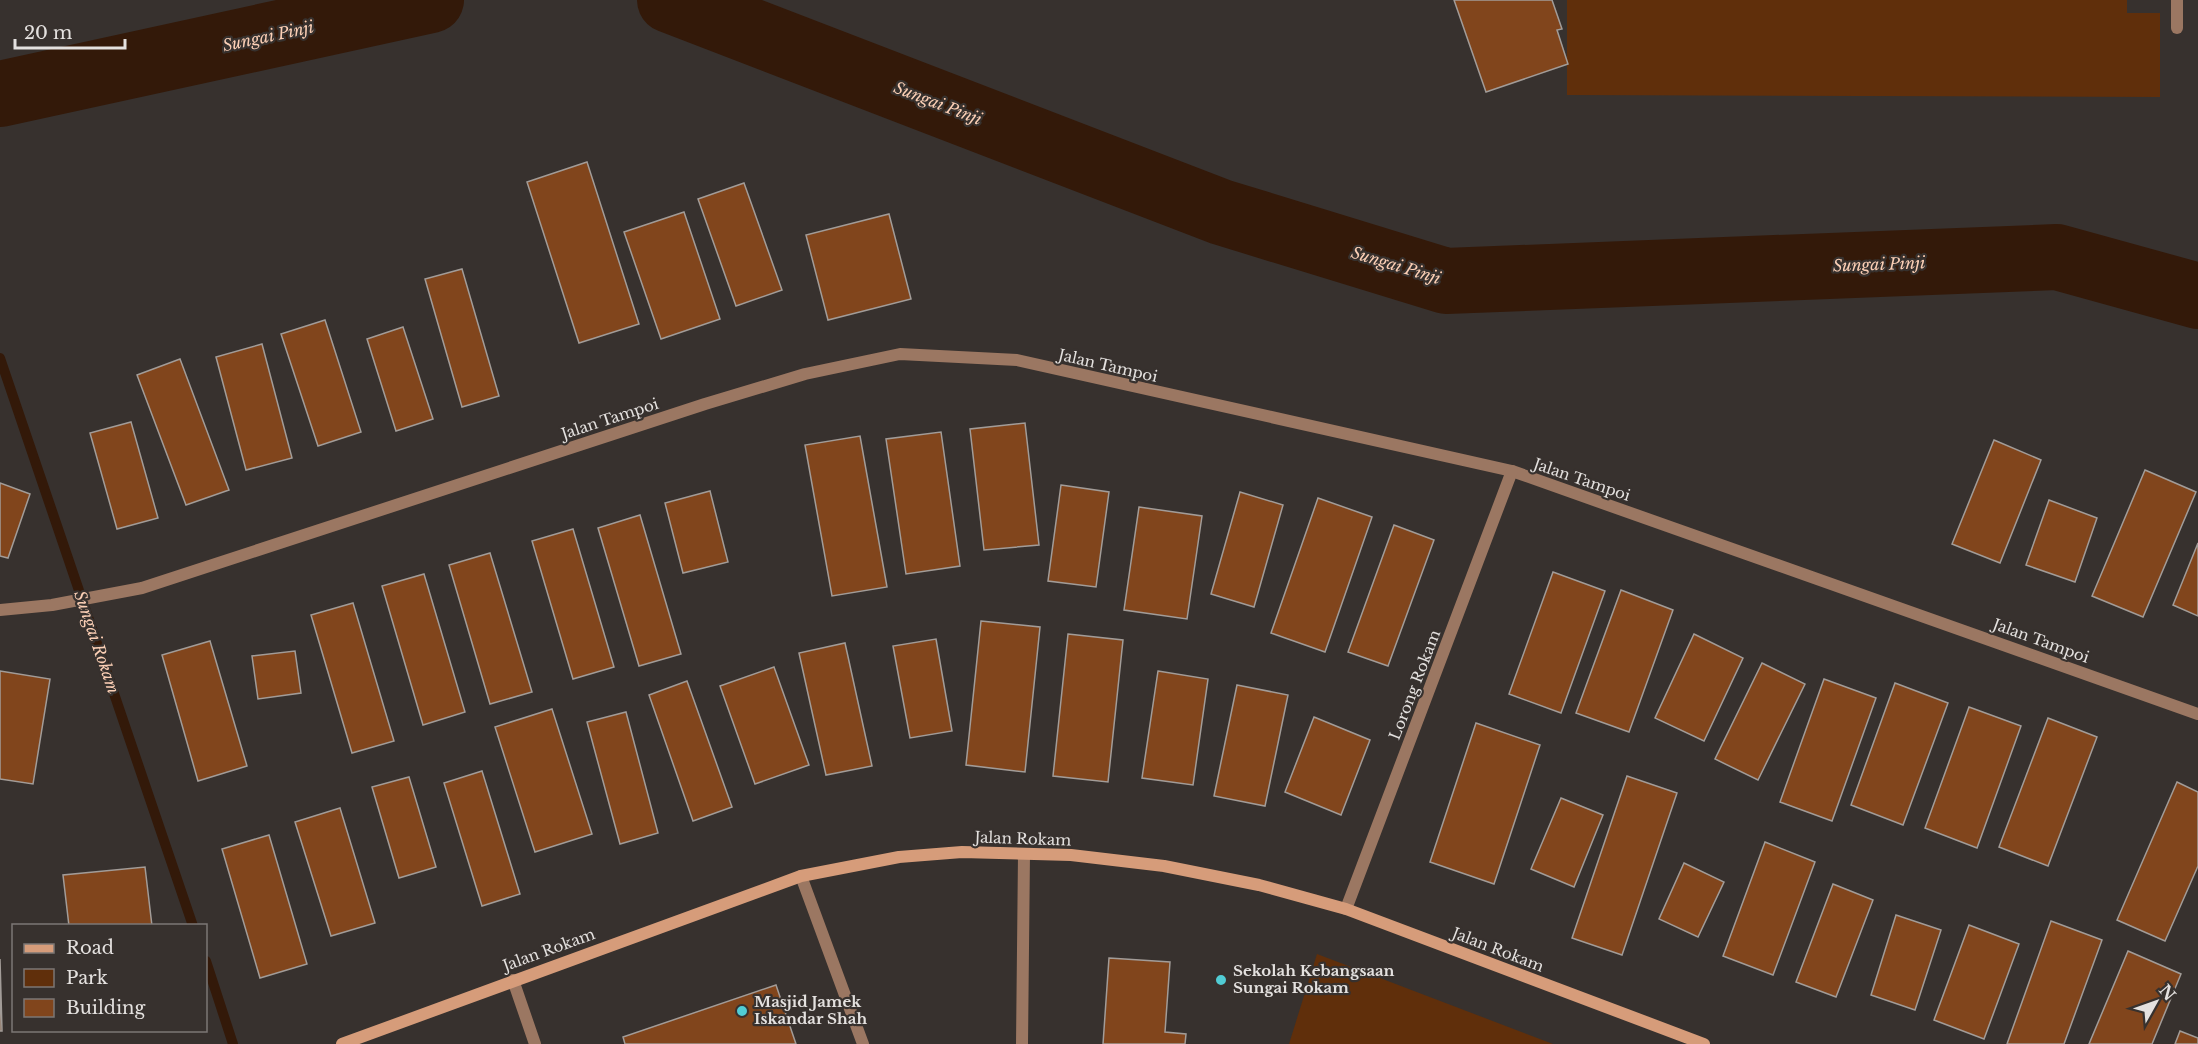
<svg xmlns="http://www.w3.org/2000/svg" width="2198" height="1044" font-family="'Libre Baskerville',serif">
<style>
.green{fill:#602f0b}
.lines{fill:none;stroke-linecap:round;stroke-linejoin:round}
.stream{stroke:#331909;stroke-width:10}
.river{stroke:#331909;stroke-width:66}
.building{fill:#81451c;stroke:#a29c98;stroke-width:1.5}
.lane{stroke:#9b7762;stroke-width:12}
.street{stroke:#9b7762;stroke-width:12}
.secondary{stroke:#d69c7a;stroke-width:12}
.poi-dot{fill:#51ccd4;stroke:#37312e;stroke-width:2}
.labels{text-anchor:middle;stroke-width:4.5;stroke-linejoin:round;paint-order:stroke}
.street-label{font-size:15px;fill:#e4e1df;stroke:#37312e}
.poi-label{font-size:15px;font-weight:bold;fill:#e4e1df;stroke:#37312e;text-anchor:start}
.water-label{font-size:16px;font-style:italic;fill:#fbcfb5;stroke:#37312e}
</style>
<rect width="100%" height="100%" fill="#37312e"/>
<g class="green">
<polygon points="1567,0 2127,0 2127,13 2160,13 2160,97 1567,95"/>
<polygon points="1317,954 1553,1044 1289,1044"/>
</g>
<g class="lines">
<g class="stream">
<polyline points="0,358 193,926"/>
<polyline points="206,961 233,1044"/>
</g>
<g class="river">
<polyline points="670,0 1221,212 1446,281 2057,257 2198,296"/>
<polyline points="0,94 431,0"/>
</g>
</g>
<g class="building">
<polygon points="1454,0 1552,0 1562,29 1557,30 1568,64 1486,92"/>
<polygon points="587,162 639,324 579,343 527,182"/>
<polygon points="744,183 782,290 736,306 698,199"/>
<polygon points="684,212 720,319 661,339 624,232"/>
<polygon points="889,214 911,299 828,320 806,235"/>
<polygon points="462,269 499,396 462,407 425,279"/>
<polygon points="325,320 361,432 318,446 281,334"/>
<polygon points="403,327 433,419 396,431 367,339"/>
<polygon points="262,344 292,458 246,470 216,357"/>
<polygon points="180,359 229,490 186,505 137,375"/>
<polygon points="131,422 158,518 117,529 90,433"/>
<polygon points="1025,423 1039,545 984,550 970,429"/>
<polygon points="941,432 960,566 906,574 886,439"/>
<polygon points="860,436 887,587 832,596 805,445"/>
<polygon points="1994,440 2041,460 2000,563 1952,544"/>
<polygon points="2145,470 2196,492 2143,617 2092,596"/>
<polygon points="0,483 30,494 8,558 0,556"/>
<polygon points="1061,485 1109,492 1096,587 1048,581"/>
<polygon points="710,491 728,562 683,573 665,503"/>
<polygon points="1240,492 1283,505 1254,607 1211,594"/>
<polygon points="1318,498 1372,517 1325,652 1271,633"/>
<polygon points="2049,500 2097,518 2075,582 2026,565"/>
<polygon points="1139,507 1202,516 1187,619 1124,610"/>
<polygon points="640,515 681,654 639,666 598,528"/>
<polygon points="1394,525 1434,540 1388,666 1348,652"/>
<polygon points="573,529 614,667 573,679 532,541"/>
<polygon points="2198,543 2198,616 2173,605"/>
<polygon points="490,553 532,692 490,704 449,565"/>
<polygon points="1553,572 1605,591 1561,713 1509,694"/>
<polygon points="424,574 465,712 423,725 382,586"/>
<polygon points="1621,590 1673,610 1629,732 1576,713"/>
<polygon points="353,603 394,741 352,753 311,615"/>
<polygon points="981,621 1040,627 1025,772 966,765"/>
<polygon points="1068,634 1123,640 1108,782 1053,776"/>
<polygon points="1694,634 1743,658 1704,741 1655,718"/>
<polygon points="936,639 952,731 910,738 893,646"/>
<polygon points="210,641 247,766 198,781 162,655"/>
<polygon points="845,643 872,766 826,775 799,653"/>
<polygon points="295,651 301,693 258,699 252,656"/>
<polygon points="1762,663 1805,684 1758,780 1715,759"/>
<polygon points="774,667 809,765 755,784 720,686"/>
<polygon points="0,671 50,679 33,784 0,779"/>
<polygon points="1158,671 1208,679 1193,785 1142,778"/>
<polygon points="1824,679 1876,698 1832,821 1780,802"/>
<polygon points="687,681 732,807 693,821 649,695"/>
<polygon points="1895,683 1948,703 1903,825 1851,805"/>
<polygon points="1237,685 1288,695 1265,806 1214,796"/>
<polygon points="1969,707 2021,726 1977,848 1925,828"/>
<polygon points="552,709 592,834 535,852 495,727"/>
<polygon points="626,712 658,833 620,844 587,722"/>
<polygon points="1314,717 1370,740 1341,815 1285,792"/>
<polygon points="2048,718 2097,737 2048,866 1999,847"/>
<polygon points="1476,723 1540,745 1494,884 1430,862"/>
<polygon points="482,771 520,894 482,906 444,783"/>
<polygon points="1627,776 1677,793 1622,955 1572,938"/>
<polygon points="409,777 436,867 399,878 372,787"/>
<polygon points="2177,782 2198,792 2198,866 2165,941 2117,920"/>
<polygon points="1561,798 1603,815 1574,887 1531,869"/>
<polygon points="340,808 375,923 331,936 295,822"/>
<polygon points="269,835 307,964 260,978 222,849"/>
<polygon points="1765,842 1815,862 1773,975 1723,956"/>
<polygon points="1684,863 1724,882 1698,937 1659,919"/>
<polygon points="145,867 152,926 69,926 63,875"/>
<polygon points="1833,884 1873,900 1836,997 1796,982"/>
<polygon points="1896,915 1941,930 1915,1010 1871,995"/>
<polygon points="2051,921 2102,940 2064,1044 2007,1044"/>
<polygon points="1969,925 2019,944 1984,1039 1934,1020"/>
<polygon points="2128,951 2181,974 2152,1044 2089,1044"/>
<polygon points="1109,958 1170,962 1165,1032 1186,1034 1185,1044 1103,1044"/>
<polygon points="0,959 2,1031 0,1031"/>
<polygon points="776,985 796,1044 625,1044 623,1037"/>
<polygon points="2180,1031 2198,1038 2198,1044 2175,1044"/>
</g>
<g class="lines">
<g class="lane">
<polyline points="801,876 863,1044"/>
<polyline points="1022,1044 1024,854"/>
</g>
<g class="street">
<polyline points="2177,0 2177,28"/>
<polyline points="0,610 52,605 142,588 705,404 805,374 900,354 1017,360 1512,471 2198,714"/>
<polyline points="1346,909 1512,471"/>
<polyline points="513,980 535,1044"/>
</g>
<polyline class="secondary" points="342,1044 801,876 899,857 962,852 1071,855 1164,866 1259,885 1346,909 1704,1044"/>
</g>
<g class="poi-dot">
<circle cx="1221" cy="980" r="6"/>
<circle cx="742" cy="1011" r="6"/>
</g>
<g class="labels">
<g class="street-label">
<text transform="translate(1108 366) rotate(13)" y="5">Jalan Tampoi</text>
<text transform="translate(610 419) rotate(-18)" y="5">Jalan Tampoi</text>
<text transform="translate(1582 480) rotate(19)" y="5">Jalan Tampoi</text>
<text transform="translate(2041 641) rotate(20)" y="5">Jalan Tampoi</text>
<text transform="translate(1415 685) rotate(-69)" y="5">Lorong Rokam</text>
<text transform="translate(1023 839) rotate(2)" y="5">Jalan Rokam</text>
<text transform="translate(549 950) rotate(-20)" y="5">Jalan Rokam</text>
<text transform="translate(1498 950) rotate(21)" y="5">Jalan Rokam</text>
</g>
<g class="poi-label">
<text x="1233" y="976">Sekolah Kebangsaan<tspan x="1233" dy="17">Sungai Rokam</tspan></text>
<text x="754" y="1007">Masjid Jamek<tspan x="754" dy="17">Iskandar Shah</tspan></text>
</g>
<g class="water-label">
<text transform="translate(268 36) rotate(-12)" y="6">Sungai Pinji</text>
<text transform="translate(938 103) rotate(21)" y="6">Sungai Pinji</text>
<text transform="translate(1879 264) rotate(-2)" y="6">Sungai Pinji</text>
<text transform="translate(1396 265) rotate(17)" y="6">Sungai Pinji</text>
<text transform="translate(97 642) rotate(71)" y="6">Sungai Rokam</text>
</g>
</g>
<rect x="12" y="924" width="195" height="108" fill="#37312e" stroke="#7c7775" stroke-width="1.5"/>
<rect x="24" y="944" width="30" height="9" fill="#d69c7a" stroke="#7c7775" stroke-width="1.5"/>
<text x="66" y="954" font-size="18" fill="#e4e1df">Road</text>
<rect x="24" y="969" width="30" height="18" fill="#602f0b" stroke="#7c7775" stroke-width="1.5"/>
<text x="66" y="984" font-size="18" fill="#e4e1df">Park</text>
<rect x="24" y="999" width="30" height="18" fill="#81451c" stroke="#7c7775" stroke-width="1.5"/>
<text x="66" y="1014" font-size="18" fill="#e4e1df">Building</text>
<g transform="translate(2156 1002) rotate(50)" stroke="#37312e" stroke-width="4.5" paint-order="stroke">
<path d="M0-4.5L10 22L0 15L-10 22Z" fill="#e4e1df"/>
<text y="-9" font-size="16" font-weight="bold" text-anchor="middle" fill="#e4e1df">N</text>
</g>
<path d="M15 39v9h110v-9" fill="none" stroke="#e4e1df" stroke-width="3"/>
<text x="24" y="39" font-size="18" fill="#e4e1df" stroke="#37312e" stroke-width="4.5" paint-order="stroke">20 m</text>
</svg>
